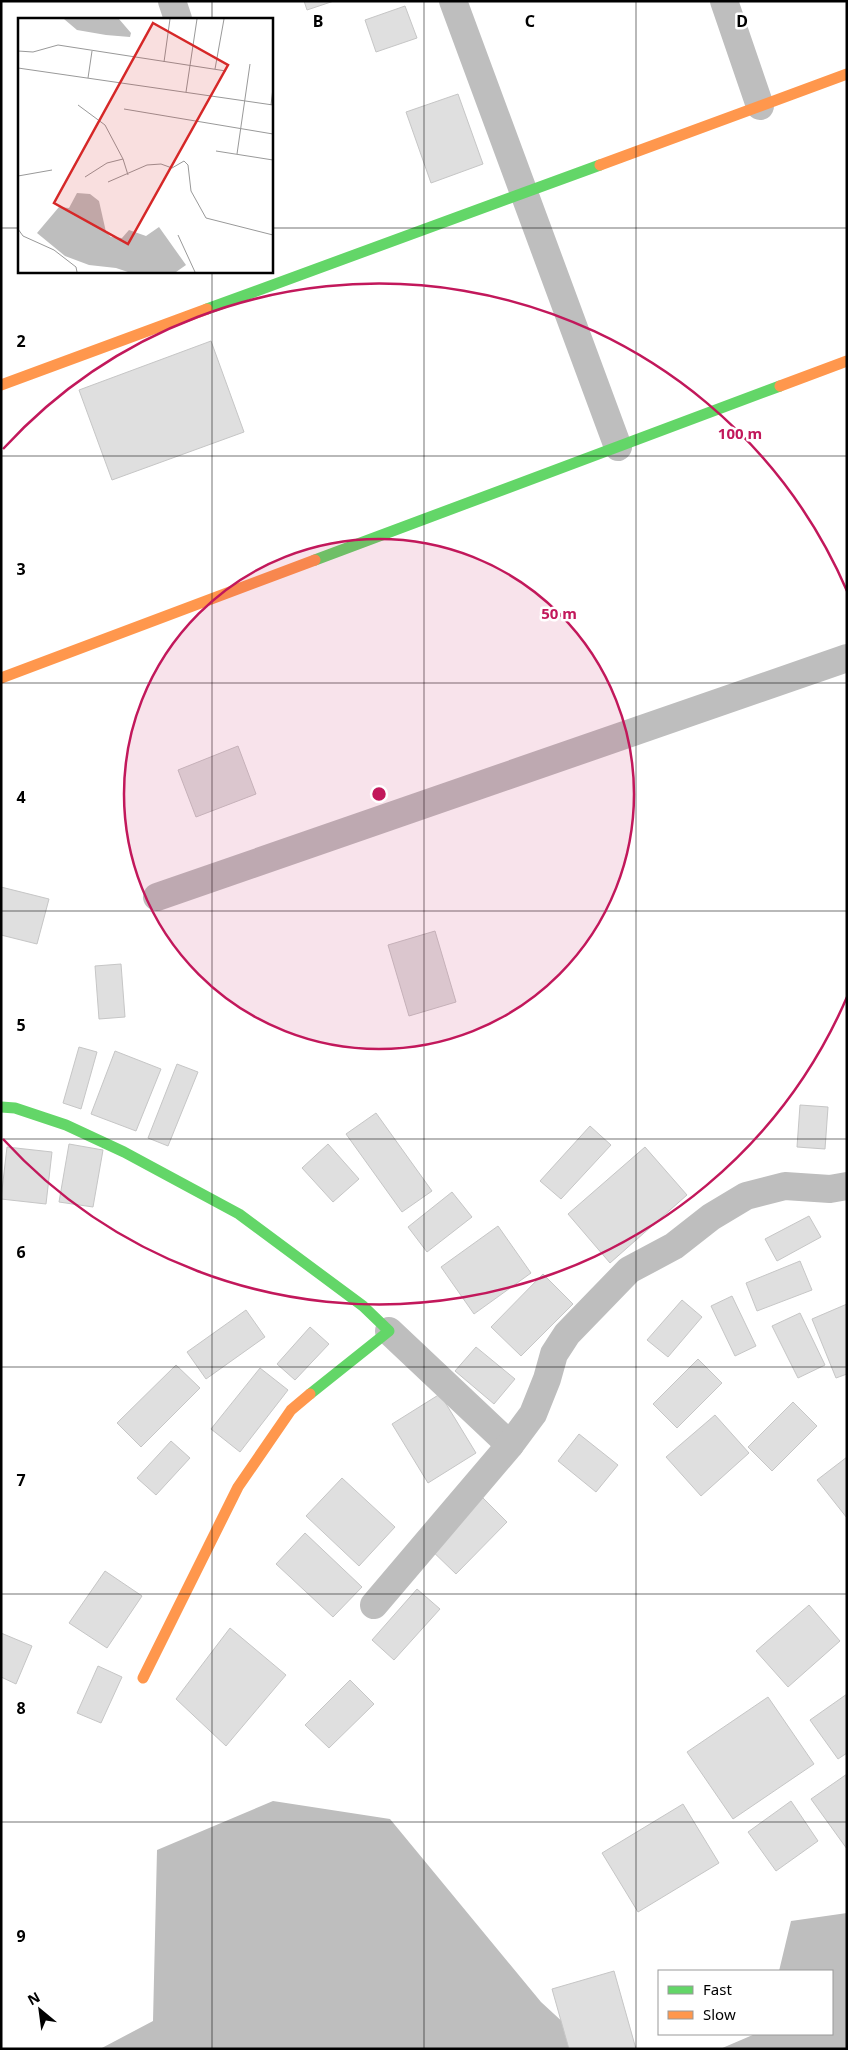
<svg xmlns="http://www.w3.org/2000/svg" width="848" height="2050" font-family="'Noto Sans',sans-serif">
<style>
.water{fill:#bebebe}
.building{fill:#dfdfdf;stroke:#c6c6c6}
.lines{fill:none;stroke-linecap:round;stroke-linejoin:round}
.street{stroke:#bebebe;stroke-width:28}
.fast{stroke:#63d668;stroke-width:11}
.slow{stroke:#ff974d;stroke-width:11}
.grid{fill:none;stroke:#000;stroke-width:1;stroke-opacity:0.55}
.ring{fill:none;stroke:#c2185b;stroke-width:2.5}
.inset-road{fill:none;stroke:#999;stroke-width:1}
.view{fill:#d62828;fill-opacity:0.15;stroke:#d62828;stroke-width:2.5}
.inset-edge{fill:none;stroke:#000;stroke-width:2.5}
.grid-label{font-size:16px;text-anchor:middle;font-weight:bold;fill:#000;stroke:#fff;stroke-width:5;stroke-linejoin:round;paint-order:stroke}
.centre{fill:#c2185b;stroke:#fff;stroke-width:2.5}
.ring-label{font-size:15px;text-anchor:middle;font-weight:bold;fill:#c2185b;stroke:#fff;stroke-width:5;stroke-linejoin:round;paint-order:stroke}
</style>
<rect width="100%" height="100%" fill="#fff"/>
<g class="water">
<polygon points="273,1801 390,1819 541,2002 592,2049 100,2049 153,2021 157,1850"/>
<polygon points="847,1913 847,2049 720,2049 755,2034 832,2034 832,1971 779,1971 791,1921"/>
</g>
<g class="building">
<polygon points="304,1 334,1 307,10"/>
<polygon points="405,6 417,38 376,52 365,20"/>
<polygon points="458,94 483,164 431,183 406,112"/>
<polygon points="211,341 244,432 112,480 79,390"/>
<polygon points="238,746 256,794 196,817 178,770"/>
<polygon points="1,887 49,899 37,944 1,935"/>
<polygon points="435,931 456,1002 409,1016 388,945"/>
<polygon points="121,964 125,1017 99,1019 95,966"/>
<polygon points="79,1047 97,1052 81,1109 63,1103"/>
<polygon points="115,1051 161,1069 136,1131 91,1114"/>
<polygon points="177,1064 198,1072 168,1146 148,1138"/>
<polygon points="800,1105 828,1107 825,1149 797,1147"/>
<polygon points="376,1113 432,1191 402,1212 346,1134"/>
<polygon points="590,1126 611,1145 561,1199 540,1181"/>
<polygon points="69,1144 103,1150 93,1207 59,1202"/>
<polygon points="328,1144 359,1179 333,1202 302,1168"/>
<polygon points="7,1147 52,1152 46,1204 1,1199"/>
<polygon points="645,1147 687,1195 610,1263 568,1214"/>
<polygon points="452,1192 472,1217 427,1252 408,1227"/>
<polygon points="809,1216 821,1237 777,1261 765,1239"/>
<polygon points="498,1226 531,1273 474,1314 441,1267"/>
<polygon points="800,1261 812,1290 757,1311 746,1283"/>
<polygon points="543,1274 573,1304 521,1356 491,1327"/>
<polygon points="732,1296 756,1346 735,1356 711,1306"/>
<polygon points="682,1300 702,1317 668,1357 647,1340"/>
<polygon points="847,1304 847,1374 836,1378 812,1319"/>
<polygon points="246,1310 265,1337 206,1379 187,1352"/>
<polygon points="800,1313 825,1365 798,1378 772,1326"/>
<polygon points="310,1327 329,1344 295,1380 277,1364"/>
<polygon points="476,1347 515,1379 494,1404 455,1371"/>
<polygon points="698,1359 722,1383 677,1428 653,1404"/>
<polygon points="176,1365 200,1388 141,1447 117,1423"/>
<polygon points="260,1368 288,1390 240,1452 211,1429"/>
<polygon points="440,1394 476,1453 428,1483 392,1424"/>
<polygon points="793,1402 817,1426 772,1471 748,1447"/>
<polygon points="715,1415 749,1453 701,1496 666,1457"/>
<polygon points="579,1434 618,1465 596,1492 558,1461"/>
<polygon points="171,1441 190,1458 156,1495 137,1478"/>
<polygon points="847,1457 847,1518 817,1480"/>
<polygon points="342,1478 395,1527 359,1566 306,1516"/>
<polygon points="477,1492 507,1522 456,1574 425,1544"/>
<polygon points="305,1533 362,1587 333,1617 276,1564"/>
<polygon points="105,1571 142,1596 107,1648 69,1623"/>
<polygon points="417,1589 440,1609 394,1660 372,1640"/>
<polygon points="809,1605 840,1641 788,1687 756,1651"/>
<polygon points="230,1628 286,1675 226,1746 176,1699"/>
<polygon points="1,1633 32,1646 16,1684 1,1677"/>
<polygon points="98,1666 122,1677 101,1723 77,1713"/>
<polygon points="350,1680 374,1704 329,1748 305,1725"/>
<polygon points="847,1694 847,1753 838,1759 810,1720"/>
<polygon points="768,1697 814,1764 733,1819 687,1752"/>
<polygon points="847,1774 847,1849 811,1799"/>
<polygon points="791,1801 818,1841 776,1871 748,1832"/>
<polygon points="683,1804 719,1863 638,1912 602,1853"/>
<polygon points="614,1971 636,2049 569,2049 552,1989"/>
</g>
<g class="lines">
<g class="street">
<polyline points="172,1 178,19"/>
<polyline points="453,1 618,447"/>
<polyline points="724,1 760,106"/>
<polyline points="157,897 847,658"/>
<polyline points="389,1331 510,1445"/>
<polyline points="374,1605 510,1445 533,1414 547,1379 554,1354 567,1334 629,1270 674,1246 711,1217 746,1196 785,1186 830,1189 847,1186"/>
</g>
<g class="fast">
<polyline points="207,309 600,165"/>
<polyline points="315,560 780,386"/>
<polyline points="1,1107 15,1108 66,1125 124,1152 239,1214 363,1306 389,1331 310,1394"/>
</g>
<g class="slow">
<polyline points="600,165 847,74"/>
<polyline points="1,385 207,309"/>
<polyline points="780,386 847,361"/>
<polyline points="1,678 315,560"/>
<polyline points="143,1678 238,1487 291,1410 310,1394"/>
</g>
</g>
<path class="grid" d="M212 1V19M424 1V2049M636 1V2049M1 228H19M271 228H847M212 271V2049M1 456H847M1 683H847M1 911H847M1 1139H847M1 1367H847M1 1594H847M1 1822H847"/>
<circle cx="379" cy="794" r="255" fill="#c2185b" fill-opacity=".12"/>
<g class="ring">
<circle cx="379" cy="794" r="255"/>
<path d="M847 997A510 510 0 0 1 3 1139M3 449A510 510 0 0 1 847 591"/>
</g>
<g transform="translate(18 18)">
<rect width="255" height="255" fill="#fff"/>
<path d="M46 1H101L113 15 112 19 88 17 59 12ZM59 175 72 176 81 183 88 214 93 219 104 220 111 212 128 218 141 209 168 247 158 254H110L98 250 71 247 47 238 19 215 41 189 51 190Z" fill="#bebebe"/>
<path class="inset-road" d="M0 33 15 34 40 27 208 53M146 44 152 1M0 50 255 87M197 51 206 1M70 60 74 33M168 74 179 1M60 87 87 107 105 141 89 145 67 159M253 87 255 70M106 91 255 116M198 133 255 142M219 136 232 46M105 141 110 157M0 158 34 152M90 164 129 147 143 146 154 150 166 143 170 147 173 173 188 200 255 217M0 211 5 218 36 232 58 249 59 254M160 217 177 254"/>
<path class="view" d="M135 5 210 47 110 226 36 185Z"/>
<rect width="255" height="255" class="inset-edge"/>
</g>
<g class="grid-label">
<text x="318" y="27">B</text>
<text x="530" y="27">C</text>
<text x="742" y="27">D</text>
<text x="21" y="347">2</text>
<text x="21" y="575">3</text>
<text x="21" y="803">4</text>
<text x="21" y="1031">5</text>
<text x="21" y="1258">6</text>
<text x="21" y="1486">7</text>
<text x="21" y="1714">8</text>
<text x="21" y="1942">9</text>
</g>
<circle cx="379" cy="794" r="8" class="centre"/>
<g class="ring-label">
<text x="740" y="439">100 m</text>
<text x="559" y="619">50 m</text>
</g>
<rect width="848" height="2050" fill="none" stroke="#000000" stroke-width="5"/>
<rect x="658" y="1970" width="175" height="65" fill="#ffffff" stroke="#999999"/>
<rect x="668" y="1986" width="25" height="8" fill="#63d668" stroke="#999999"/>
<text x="703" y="1995" font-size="15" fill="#000000">Fast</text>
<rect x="668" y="2011" width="25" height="8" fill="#ff974d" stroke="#999999"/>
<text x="703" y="2020" font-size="15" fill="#000000">Slow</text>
<g transform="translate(40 2010) rotate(331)" stroke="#ffffff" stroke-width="4" paint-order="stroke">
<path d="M0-4L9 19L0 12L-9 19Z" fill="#000000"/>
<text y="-8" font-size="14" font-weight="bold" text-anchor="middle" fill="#000000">N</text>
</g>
</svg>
